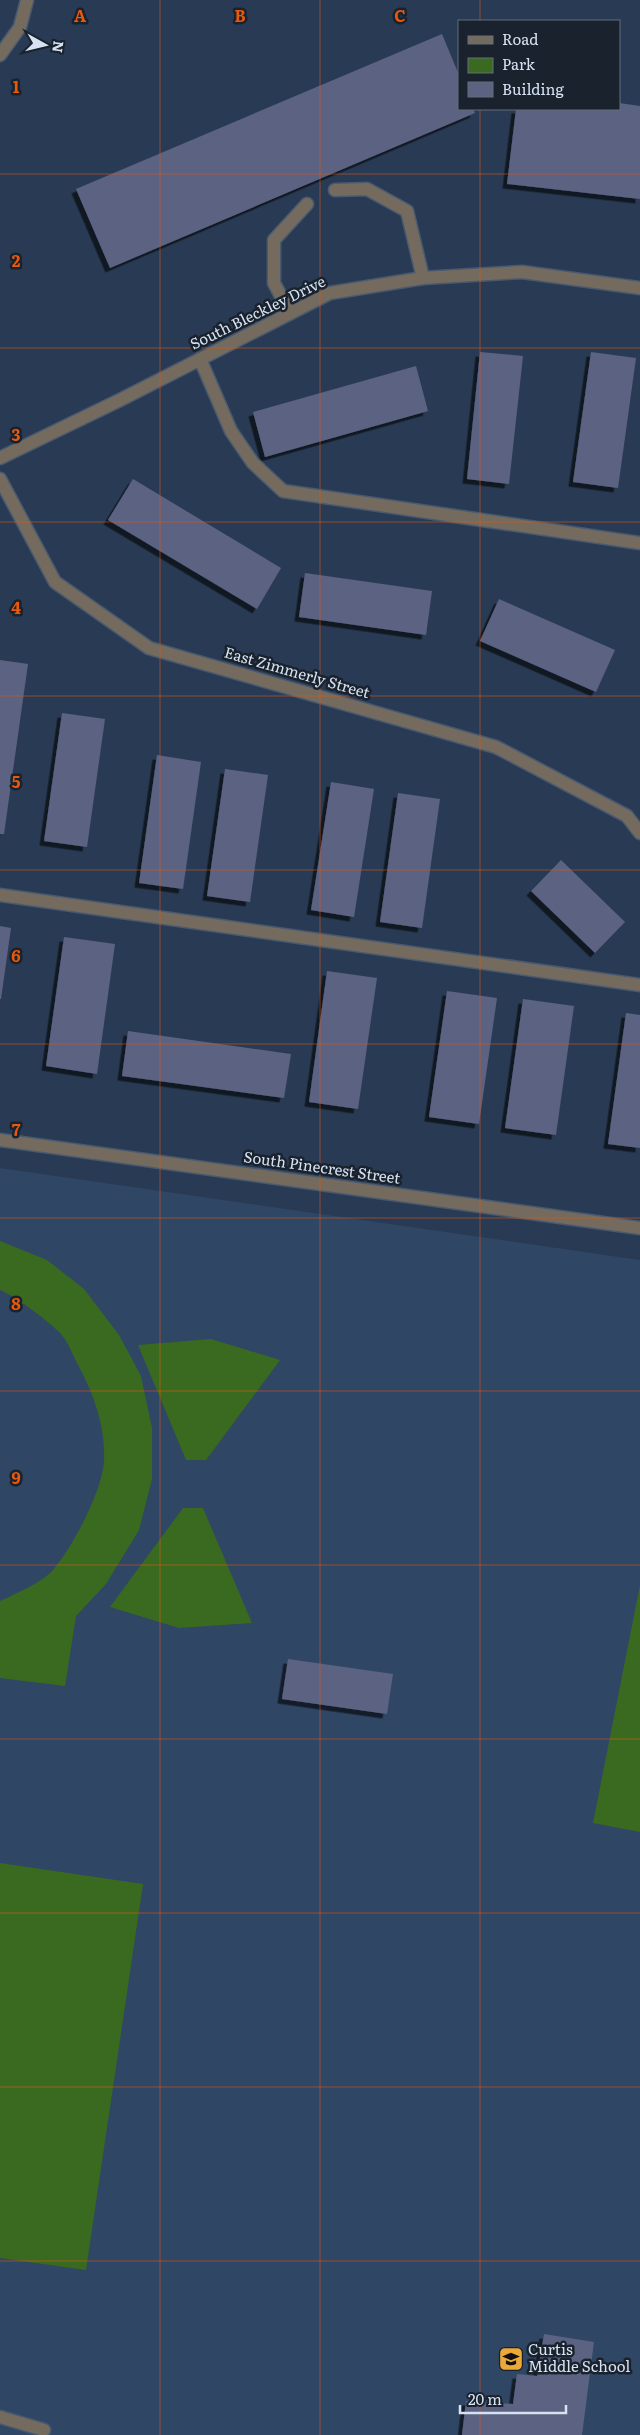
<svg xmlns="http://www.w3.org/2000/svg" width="640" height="2435" font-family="Literata,serif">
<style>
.built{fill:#2f4665}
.green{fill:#3a6a20}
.building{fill:#5c6281;filter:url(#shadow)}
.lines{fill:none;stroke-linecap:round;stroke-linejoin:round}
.lane-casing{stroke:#485970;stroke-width:15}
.street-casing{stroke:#485970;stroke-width:15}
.lane{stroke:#746b5e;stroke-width:12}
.street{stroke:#746b5e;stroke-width:12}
.grid{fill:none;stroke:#e8590c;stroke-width:1;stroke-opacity:0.55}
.labels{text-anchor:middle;stroke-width:5;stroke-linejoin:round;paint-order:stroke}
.street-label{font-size:15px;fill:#d6e2f2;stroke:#19222d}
.poi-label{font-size:15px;fill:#d6e2f2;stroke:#19222d;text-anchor:start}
.grid-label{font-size:16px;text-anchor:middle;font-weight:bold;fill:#e8590c;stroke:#19222d;stroke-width:5;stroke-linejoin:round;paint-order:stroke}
</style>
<defs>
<filter id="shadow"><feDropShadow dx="-4.5" dy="4.5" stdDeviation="0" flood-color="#0009"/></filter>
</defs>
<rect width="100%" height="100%" fill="#293b54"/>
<polygon class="built" points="0,1168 640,1260 640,2435 0,2435"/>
<g class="green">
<path d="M0 1241 47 1260 84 1289 119 1335 141 1376 152 1428V1479L139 1530 106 1584 76 1616 65 1686 0 1678V1601C15 1594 41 1583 52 1571 72 1549 102 1491 104 1462 106 1426 93 1392 76 1361 72 1353 68 1342 61 1334 51 1323 14 1295 0 1290Z"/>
<polygon points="211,1339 280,1360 206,1460 186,1460 138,1345"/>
<polygon points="183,1508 203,1508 252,1623 179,1628 110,1607"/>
<polygon points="640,1585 640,1832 593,1823"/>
<polygon points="0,1863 143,1884 86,2270 0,2258"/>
</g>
<g class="building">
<polygon points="442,34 459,75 459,109 473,109 475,113 110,268 76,189"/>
<polygon points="619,103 640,106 640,199 507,184 516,109 619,109"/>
<polygon points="480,352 523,356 509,484 467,479"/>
<polygon points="591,352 636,358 618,488 573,482"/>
<polygon points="416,366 428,411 265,457 253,412"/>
<polygon points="133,479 281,568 257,609 108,520"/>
<polygon points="305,573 432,591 426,635 299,617"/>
<polygon points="499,599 615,650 596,692 480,641"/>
<polygon points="0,660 28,664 4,834 0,834"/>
<polygon points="62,713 105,719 87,847 44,841"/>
<polygon points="157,755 201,762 183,889 139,883"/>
<polygon points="225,769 268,775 250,902 207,896"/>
<polygon points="331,782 374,789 354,917 311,910"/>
<polygon points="398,793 440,799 422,928 380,922"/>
<polygon points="561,860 625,922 595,953 531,891"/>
<polygon points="0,926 11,928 1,999 0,999"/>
<polygon points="64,937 115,944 97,1074 46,1066"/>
<polygon points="327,971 377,978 358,1109 309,1102"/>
<polygon points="447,991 497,998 479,1124 429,1117"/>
<polygon points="523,999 574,1006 556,1135 505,1128"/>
<polygon points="626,1013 640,1015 640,1148 608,1144"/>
<polygon points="128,1031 291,1054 284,1098 122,1076"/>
<polygon points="288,1659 393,1674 387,1714 282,1699"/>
<polygon points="544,2334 594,2342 582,2435 462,2435 466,2401 513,2404 517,2374 537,2376"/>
</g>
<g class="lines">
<defs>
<g id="lane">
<polyline points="0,55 20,27 27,0"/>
<polyline points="335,190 367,189 407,211 423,278"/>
<polyline points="290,313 274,283 274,240 307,204"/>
<polyline points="200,359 231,431 253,463 283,491 640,543"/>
<polyline points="0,895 640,985"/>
<polyline points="0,2417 44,2430"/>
</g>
<g id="street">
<polyline points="0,458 120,400 330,293 423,278 522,272 640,288"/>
<polyline points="0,479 55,582 149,648 496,747 627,816 640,833"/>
<polyline points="0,1140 640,1228"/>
</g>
</defs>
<use href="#lane" class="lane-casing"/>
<use href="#street" class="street-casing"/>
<use href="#lane" class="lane"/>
<use href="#street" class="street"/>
</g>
<path class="grid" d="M160 0V2435M320 0V2435M480 0V21M480 109V2435M0 174H640M0 348H640M0 522H640M0 696H640M0 870H640M0 1044H640M0 1218H640M0 1391H640M0 1565H640M0 1739H640M0 1913H640M0 2087H640M0 2261H640"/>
<defs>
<symbol id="school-square" viewBox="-11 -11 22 22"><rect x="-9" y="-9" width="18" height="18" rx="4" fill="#eba939" stroke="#19222d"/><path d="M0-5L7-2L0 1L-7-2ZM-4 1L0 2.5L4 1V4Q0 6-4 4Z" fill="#111"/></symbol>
</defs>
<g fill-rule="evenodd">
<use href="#school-square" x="497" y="2345" width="28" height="28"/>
</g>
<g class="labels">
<g class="street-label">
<text transform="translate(258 313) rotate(-26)" y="5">South Bleckley Drive</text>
<text transform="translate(297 673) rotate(16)" y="5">East Zimmerly Street</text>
<text transform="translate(322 1168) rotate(8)" y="5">South Pinecrest Street</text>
</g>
<g class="poi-label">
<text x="528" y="2355">Curtis<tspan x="528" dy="17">Middle School</tspan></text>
</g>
</g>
<g class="grid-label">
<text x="80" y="22">A</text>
<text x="240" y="22">B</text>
<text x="400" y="22">C</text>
<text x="16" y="93">1</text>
<text x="16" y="267">2</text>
<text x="16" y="441">3</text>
<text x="16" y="614">4</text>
<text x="16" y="788">5</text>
<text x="16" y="962">6</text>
<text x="16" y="1136">7</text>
<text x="16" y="1310">8</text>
<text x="16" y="1484">9</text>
</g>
<rect x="458" y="20" width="162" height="90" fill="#19222d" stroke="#656f7c"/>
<rect x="468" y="36" width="25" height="8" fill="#746b5e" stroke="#656f7c"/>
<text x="502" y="45" font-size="15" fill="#d6e2f2">Road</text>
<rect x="468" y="58" width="25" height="15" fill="#3a6a20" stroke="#656f7c"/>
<text x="502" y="70" font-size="15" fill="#d6e2f2">Park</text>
<rect x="468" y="82" width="25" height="15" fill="#5c6281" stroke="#656f7c"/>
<text x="502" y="95" font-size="15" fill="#d6e2f2">Building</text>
<g transform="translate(45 45) rotate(98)" stroke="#19222d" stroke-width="4" paint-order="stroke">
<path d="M0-4L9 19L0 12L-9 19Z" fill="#d6e2f2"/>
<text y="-8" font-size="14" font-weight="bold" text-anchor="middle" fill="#d6e2f2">N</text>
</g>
<path d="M460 2405v8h106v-8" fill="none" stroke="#d6e2f2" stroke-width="2.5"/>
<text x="468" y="2405" font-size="15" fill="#d6e2f2" stroke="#19222d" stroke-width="4" paint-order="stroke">20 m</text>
</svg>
